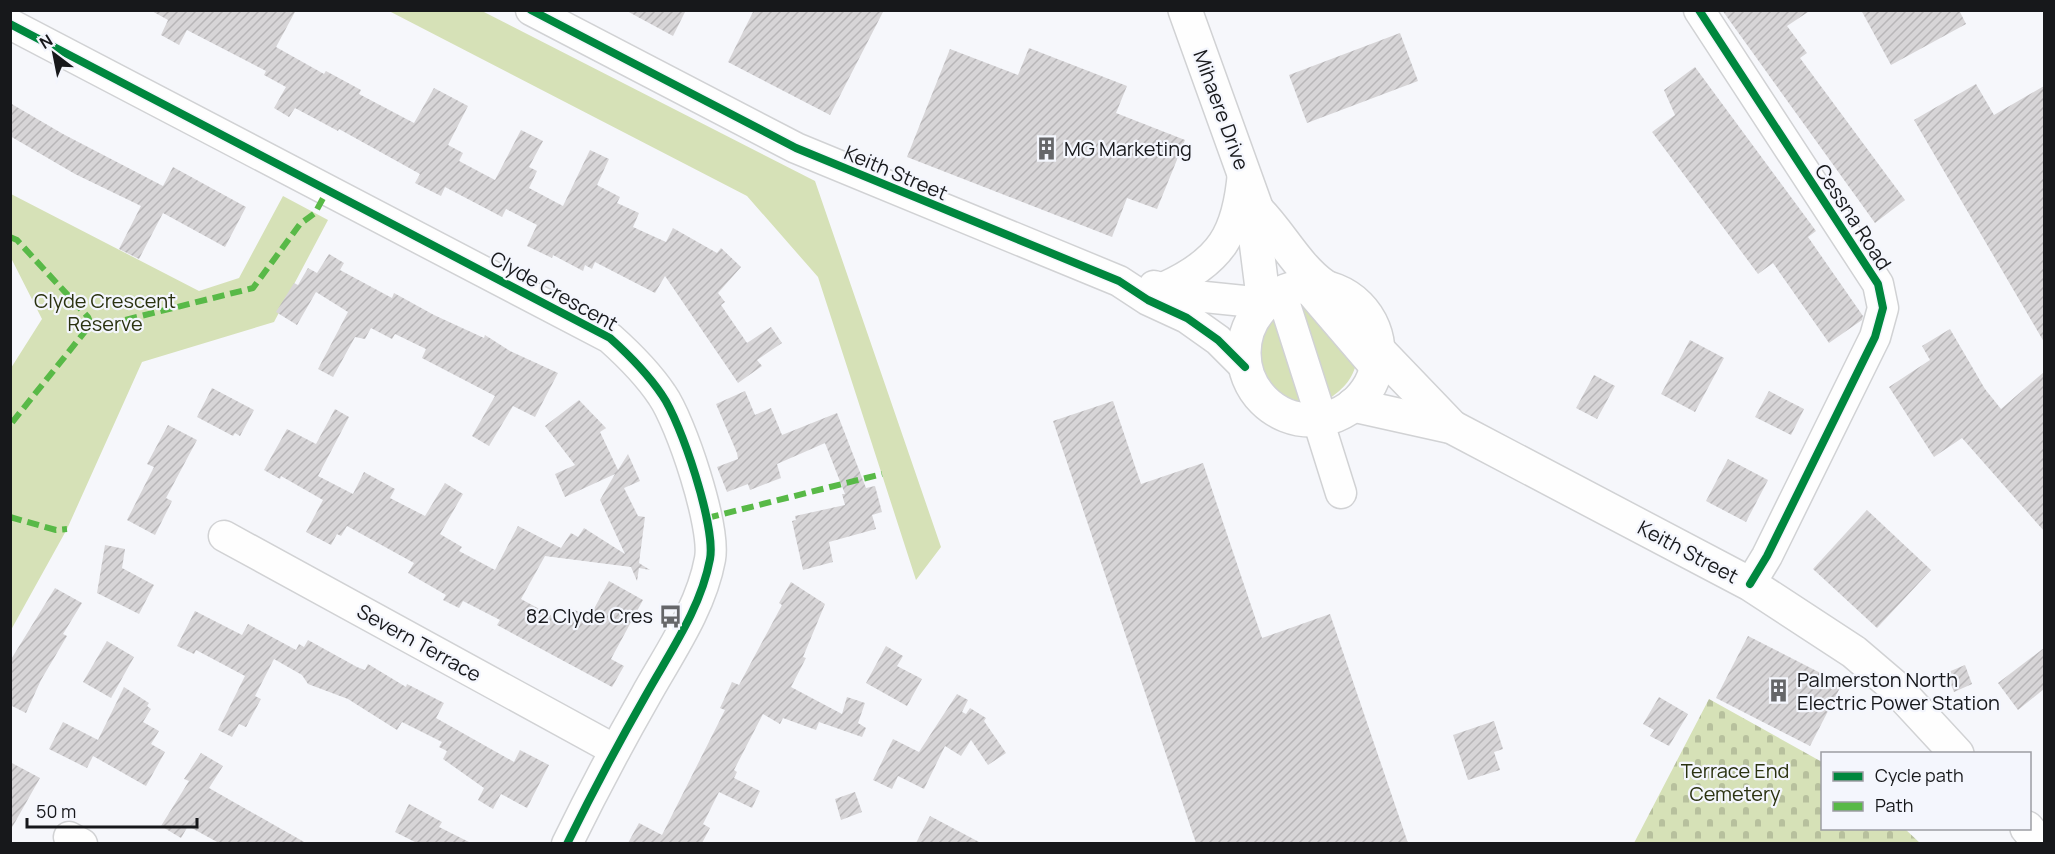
<svg xmlns="http://www.w3.org/2000/svg" width="2055" height="854" font-family="Manrope,sans-serif">
<style>
.green{fill:#d6e1b7}
.cemetery{fill:url(#cemetery-stones)}
.building{fill:url(#building-hatch)}
.lines{fill:none;stroke-linecap:round;stroke-linejoin:round}
.minor-casing{stroke:#d1d2d4;stroke-width:33}
.major-casing{stroke:#d1d2d4;stroke-width:36}
.minor{stroke:#fefefe;stroke-width:30}
.major{stroke:#fefefe;stroke-width:33}
.quiet{stroke:#58b947;stroke-width:6;stroke-dasharray:12 6;stroke-linecap:butt}
.cycleway-casing{stroke:#f4f6fd;stroke-width:11}
.cycleway{stroke:#00873e;stroke-width:8}
.labels{text-anchor:middle;stroke-width:4.5;stroke-linejoin:round;paint-order:stroke}
.street-label{font-size:20px;fill:#17181b;stroke:#f4f6fd}
.poi-label{font-size:20px;fill:#17181b;stroke:#f4f6fd;text-anchor:start}
.park-label{font-size:20px;fill:#2a3210;stroke:#f4f6fd}
</style>
<defs>
<pattern id="cemetery-stones" width="16" height="16" patternUnits="userSpaceOnUse" patternTransform="scale(1.5)"><rect width="16" height="16" fill="#d6e1b7"/><path d="M2 7V4a2 2 0 0 1 4 0v3zM10 15v-3a2 2 0 0 1 4 0v3z" fill="#b7c09d"/></pattern>
<pattern id="building-hatch" width="6" height="6" patternUnits="userSpaceOnUse" patternTransform="scale(1.5)"><rect width="6" height="6" fill="#d7d5d7"/><path d="M-1 1l2-2M0 6l6-6M5 7l2-2" fill="none" stroke="#b8b6b8"/></pattern>
</defs>
<rect width="100%" height="100%" fill="#f6f7fb"/>
<g class="green">
<polygon points="389,11 482,11 815,181 941,547 916,580 818,277 747,196"/>
<polygon points="11,194 199,291 239,278 283,196 328,220 274,322 142,362 67,529 11,630 11,368 42,319 11,258"/>
<path d="M1307 303 1357 361C1352 381 1343 389 1326 401L1293 306Z"/>
<path d="M1278 314 1305 403C1298 401 1289 399 1283 395 1255 375 1254 339 1278 314Z"/>
</g>
<polygon class="cemetery" points="1709,699 1822,762 1822,828 1905,829 1920,843 1634,843"/>
<g class="building">
<polygon points="150,10 296,10 276,47 324,74 326,71 361,90 359,94 414,123 434,88 468,106 448,145 463,153 459,161 495,180 521,130 543,141 529,167 537,171 529,188 563,206 590,150 609,159 597,185 620,197 617,203 639,213 633,227 666,242 673,228 717,253 721,248 741,267 718,293 725,302 721,305 747,343 771,327 782,343 757,360 762,366 738,383 665,276 655,293 595,262 592,269 585,265 583,271 553,255 552,258 527,246 537,225 506,209 502,217 445,187 441,196 415,183 420,174 339,129 338,131 295,108 289,117 274,108 286,87 264,75 266,71 187,30 179,45 161,35 168,20"/>
<polygon points="625,10 686,10 673,36"/>
<polygon points="754,10 884,10 830,115 728,62"/>
<polygon points="1722,10 1811,10 1787,26 1807,53 1800,58 1905,200 1875,223"/>
<polygon points="1861,10 1959,10 1966,24 1891,65"/>
<polygon points="1400,33 1418,81 1307,123 1289,75"/>
<polygon points="1029,48 1127,86 1116,113 1185,140 1157,209 1127,198 1112,237 907,157 950,49 1018,75"/>
<polygon points="1695,67 1816,231 1808,237 1863,316 1862,320 1829,343 1773,263 1758,274 1652,132 1675,115 1664,90"/>
<polygon points="1976,84 1994,115 2044,86 2044,342 1914,120"/>
<polygon points="10,103 63,134 163,186 173,167 246,207 225,247 163,213 139,259 119,249 141,206 75,174 10,136"/>
<polygon points="329,254 344,263 340,270 392,298 394,293 434,315 484,338 485,335 510,351 558,373 535,417 513,406 489,446 472,436 495,396 422,358 426,349 395,334 392,339 371,328 365,339 355,337 333,377 318,369 348,312 316,292 297,325 276,312 294,283 298,285 308,268 317,273"/>
<polygon points="1950,329 1985,389 2001,409 2044,372 2044,531 1962,438 1934,457 1889,387 1930,360 1922,346"/>
<polygon points="1690,340 1724,358 1695,412 1661,394"/>
<polygon points="1594,375 1615,386 1597,419 1576,408"/>
<polygon points="212,388 254,410 240,436 235,433 233,436 197,417"/>
<polygon points="745,391 755,415 771,408 782,435 837,413 866,488 875,486 882,512 872,515 876,529 829,542 833,562 803,570 792,521 796,520 795,516 845,505 842,494 845,494 825,443 777,464 781,478 750,490 748,484 727,492 717,467 738,459 737,453 716,404"/>
<polygon points="1769,391 1804,409 1791,435 1755,417"/>
<polygon points="579,400 606,428 600,432 618,470 628,454 640,481 624,488 638,516 645,517 639,563 650,570 639,568 637,581 631,567 545,556 521,599 567,624 575,610 589,618 609,581 643,600 611,659 624,666 612,687 497,625 500,620 463,601 459,608 443,600 446,595 408,573 414,563 347,526 341,536 337,534 331,545 306,532 323,500 281,476 280,479 264,470 287,429 316,444 335,409 349,417 318,476 353,494 364,472 395,489 390,498 425,516 445,483 463,494 440,534 462,547 459,551 495,570 518,526 561,548 571,533 578,537 584,528 625,554 600,500 615,474 565,497 555,474 575,465 545,426"/>
<polygon points="1113,401 1141,484 1203,463 1262,638 1330,614 1408,843 1196,843 1053,421"/>
<polygon points="168,425 197,440 166,498 172,501 155,535 127,520 154,467 147,464"/>
<polygon points="1728,459 1768,480 1746,522 1706,501"/>
<polygon points="1867,510 1931,570 1877,628 1813,569"/>
<polygon points="105,545 125,549 122,568 154,585 139,614 97,593"/>
<polygon points="791,582 825,604 803,657 806,658 791,687 842,714 847,697 865,703 858,723 866,728 862,737 819,722 816,730 783,718 780,724 763,714 734,770 737,772 734,778 760,791 752,808 719,792 703,824 710,828 702,843 628,843 639,823 662,835 725,710 720,708 732,682 739,685 782,605 779,603"/>
<polygon points="55,588 82,603 63,634 67,636 41,680 26,713 10,705 10,661"/>
<polygon points="195,611 242,635 248,624 296,650 299,644 304,647 308,640 357,667 365,670 368,664 406,687 407,684 444,703 436,718 514,762 520,750 549,765 527,808 501,794 493,809 478,800 484,788 443,759 447,751 439,747 442,742 402,722 397,730 348,699 308,684 302,675 274,659 255,696 261,699 246,727 239,724 232,737 218,730 245,676 196,650 194,654 177,646"/>
<polygon points="1748,636 1842,684 1810,746 1716,698"/>
<polygon points="107,641 134,657 111,698 83,682"/>
<polygon points="886,646 903,656 897,666 922,679 907,706 866,683"/>
<polygon points="2044,648 2044,689 2018,710 1998,683"/>
<polygon points="1965,665 1972,684 1954,692 1946,673"/>
<polygon points="124,687 149,703 147,706 151,709 143,722 159,731 151,744 165,752 146,786 93,756 87,768 49,749 63,722 98,740"/>
<polygon points="957,694 968,700 962,712 966,714 970,708 986,718 984,721 1006,753 988,765 971,740 961,756 945,746 924,789 898,776 892,789 873,780 893,739 919,752"/>
<polygon points="1659,697 1688,714 1669,746 1650,736 1654,730 1643,724"/>
<polygon points="1494,721 1503,749 1494,752 1500,770 1468,780 1453,735"/>
<polygon points="201,753 223,766 209,788 306,843 219,843 188,826 181,838 161,826 189,781 184,779"/>
<polygon points="10,762 40,778 10,831"/>
<polygon points="855,792 862,812 841,820 835,799"/>
<polygon points="409,804 442,822 439,827 471,843 417,843 395,832"/>
<polygon points="930,816 981,843 916,843"/>
</g>
<g class="lines">
<defs>
<g id="minor">
<polyline points="531,10 796,148 1119,281 1148,300 1187,318 1218,340 1245,367"/>
<polyline points="1699,10 1878,284 1883,308 1875,337 1767,556 1750,584"/>
<path d="M10 24 610 338C629 355 648 374 662 395 681 422 716 527 710 559 701 608 670 652 646 695 618 744 592 793 567 844"/>
<polyline points="1305,285 1377,369"/>
<polyline points="1154,286 1185,295 1244,301 1262,306"/>
<path d="M1163 288C1221 262 1238 234 1243 172"/>
<polyline points="1281,292 1322,420"/>
<polyline points="1318,420 1341,493"/>
<polyline points="224,536 615,750"/>
<polyline points="69,837 82,844"/>
</g>
<g id="major">
<polyline points="1185,10 1257,210 1255,233 1264,304"/>
<path d="M1257 210C1281 234 1296 266 1324 286"/>
<circle cx="1311" cy="353" r="67"/>
<polyline points="1379,351 1452,427"/>
<polyline points="1353,405 1452,427 1750,584 1854,652 1895,687 1957,754"/>
<polyline points="2027,828 2040,844"/>
</g>
</defs>
<use href="#minor" class="minor-casing"/>
<use href="#major" class="major-casing"/>
<use href="#minor" class="minor"/>
<use href="#major" class="major"/>
<g class="quiet">
<polyline points="10,237 17,240 88,317 91,324 10,425"/>
<polyline points="91,324 97,327 253,288 300,224 315,213 328,189"/>
<polyline points="10,517 56,530 67,529"/>
<polyline points="707,518 882,474"/>
</g>
<defs>
<g id="cycleway">
<polyline points="531,10 796,148 1119,281 1148,300 1187,318 1218,340 1245,367"/>
<polyline points="1699,10 1878,284 1883,308 1875,337 1767,556 1750,584"/>
<path d="M10 24 610 338C629 355 648 374 662 395 681 422 716 527 710 559 701 608 670 652 646 695 618 744 592 793 567 844"/>
</g>
</defs>
<use href="#cycleway" class="cycleway-casing"/>
<use href="#cycleway" class="cycleway"/>
</g>
<defs>
<symbol id="building-bare" viewBox="-9 -9 18 18"><path d="M-4-6H4V6H1V3H-1V6H-4ZM-2.5-4.3h1.7v1.8h-1.7ZM.8-4.3h1.7v1.8H.8ZM-2.5-1h1.7V.8h-1.7ZM.8-1h1.7V.8H.8Z" fill="#656669" stroke="#f4f6fd" stroke-width="2.5" paint-order="stroke"/></symbol>
<symbol id="bus-bare" viewBox="-9 -9 18 18"><path d="M-5-6H5V4H4V6H2V4H-2V6H-4V4H-5ZM-3.5-4V0h7V-4ZM-3.5 1.2v1.5H-2V1.2ZM2 1.2v1.5H3.5V1.2Z" fill="#656669" stroke="#f4f6fd" stroke-width="2.5" paint-order="stroke"/></symbol>
</defs>
<g fill-rule="evenodd">
<use href="#building-bare" x="1030" y="132" width="33" height="33"/>
<use href="#bus-bare" x="654" y="600" width="33" height="33"/>
<use href="#building-bare" x="1762" y="674" width="33" height="33"/>
</g>
<g class="labels">
<g class="street-label">
<text transform="translate(1221 110) rotate(70)" y="7">Mihaere Drive</text>
<text transform="translate(896 173) rotate(23)" y="7">Keith Street</text>
<text transform="translate(1853 217) rotate(57)" y="7">Cessna Road</text>
<text transform="translate(554 291) rotate(29)" y="7">Clyde Crescent</text>
<text transform="translate(1688 552) rotate(28)" y="7">Keith Street</text>
<text transform="translate(419 643) rotate(29)" y="7">Severn Terrace</text>
</g>
<g class="poi-label">
<text x="1064" y="156">MG Marketing</text>
<text x="653" y="623" text-anchor="end">82 Clyde Cres</text>
<text x="1797" y="687">Palmerston North<tspan x="1797" dy="23">Electric Power Station</tspan></text>
</g>
<g class="park-label">
<text x="105" y="308">Clyde Crescent<tspan x="105" dy="23">Reserve</tspan></text>
<text x="1735" y="778">Terrace End<tspan x="1735" dy="23">Cemetery</tspan></text>
</g>
</g>
<rect width="2055" height="854" fill="none" stroke="#17181b" stroke-width="24"/>
<rect x="1821" y="752" width="210" height="78" fill="#f4f6fd" stroke="#9c9da3" stroke-width="1.5"/>
<rect x="1833" y="772" width="30" height="9" fill="#00873e" stroke="#9c9da3" stroke-width="1.5"/>
<text x="1875" y="782" font-size="18" fill="#17181b">Cycle path</text>
<rect x="1833" y="802" width="30" height="9" fill="#58b947" stroke="#9c9da3" stroke-width="1.5"/>
<text x="1875" y="812" font-size="18" fill="#17181b">Path</text>
<g transform="translate(54 54) rotate(328)" stroke="#f4f6fd" stroke-width="4.5" paint-order="stroke">
<path d="M0-4.5L10 22L0 15L-10 22Z" fill="#17181b"/>
<text y="-9" font-size="16" font-weight="bold" text-anchor="middle" fill="#17181b">N</text>
</g>
<path d="M27 818v9h170v-9" fill="none" stroke="#17181b" stroke-width="3"/>
<text x="36" y="818" font-size="18" fill="#17181b" stroke="#f4f6fd" stroke-width="4.5" paint-order="stroke">50 m</text>
</svg>
